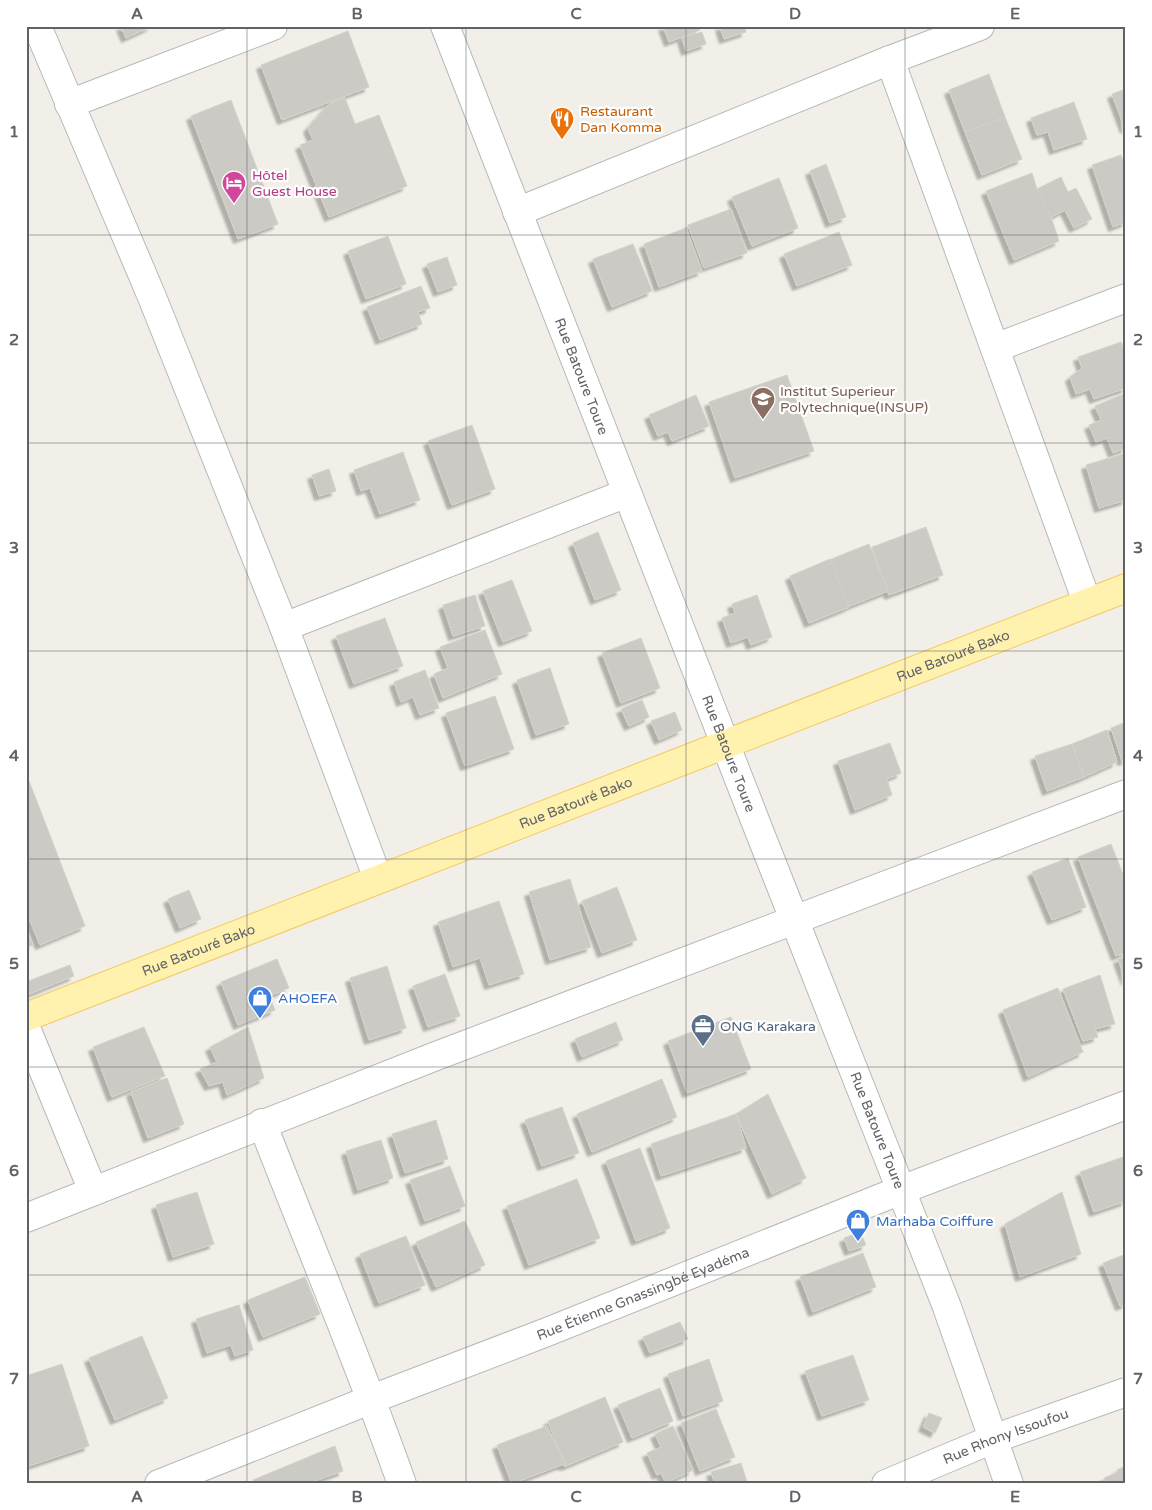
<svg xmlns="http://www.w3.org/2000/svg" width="1152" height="1510" font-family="'Varela Round',sans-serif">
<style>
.building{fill:#cccac5;stroke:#d6d1c6;filter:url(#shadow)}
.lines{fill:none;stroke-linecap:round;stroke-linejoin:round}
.minor-casing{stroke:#b5b8bc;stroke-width:30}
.major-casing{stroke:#f2c960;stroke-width:30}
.minor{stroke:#fff;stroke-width:28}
.major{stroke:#fff2af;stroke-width:28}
.grid{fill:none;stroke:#5f6368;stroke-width:1;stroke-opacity:0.55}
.labels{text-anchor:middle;stroke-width:4.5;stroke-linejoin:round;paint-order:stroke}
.food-label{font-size:14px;fill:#c56008;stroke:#fff;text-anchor:start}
.hotel-label{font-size:14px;fill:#b23c85;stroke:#fff;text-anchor:start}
.street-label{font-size:14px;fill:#5f6368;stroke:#fff}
.education-label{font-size:14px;fill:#785e54;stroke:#fff;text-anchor:start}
.shop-label{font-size:14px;fill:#366cbe;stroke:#fff;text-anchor:start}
.service-label{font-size:14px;fill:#4e5e75;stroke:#fff;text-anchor:start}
.neatline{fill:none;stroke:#5f6368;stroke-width:2}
.grid-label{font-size:16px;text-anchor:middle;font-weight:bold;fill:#5f6368}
</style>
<defs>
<filter id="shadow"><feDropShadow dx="-4.5" dy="4.5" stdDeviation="1" flood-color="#0004"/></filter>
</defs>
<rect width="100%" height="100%" fill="#f1efe8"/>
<g class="building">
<polygon points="121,26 152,26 126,38"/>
<polygon points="663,26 699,26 700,30 669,42"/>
<polygon points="720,26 744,26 746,32 724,39"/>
<polygon points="348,31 369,87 282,120 261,65"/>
<polygon points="702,32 706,44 686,51 682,38"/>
<polygon points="989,74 1005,117 965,132 949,90"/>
<polygon points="1126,89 1126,129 1125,129 1112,94"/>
<polygon points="345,98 355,124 379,115 407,186 329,217 300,145 313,140 308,128 329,104"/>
<polygon points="231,100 278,224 238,239 191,116"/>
<polygon points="1074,102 1087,139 1054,150 1048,132 1037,135 1031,118"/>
<polygon points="1005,117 1022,159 982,175 965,132"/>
<polygon points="1121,155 1126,170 1126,222 1113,227 1092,165"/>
<polygon points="826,164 846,217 830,223 810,171"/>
<polygon points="1032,173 1037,189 1051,217 1059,241 1014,260 986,191"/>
<polygon points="1061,177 1068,192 1076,188 1092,219 1074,228 1065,210 1051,217 1037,189"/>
<polygon points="779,178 798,228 752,246 732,197"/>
<polygon points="731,209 747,253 704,268 688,225"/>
<polygon points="686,228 702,271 659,287 644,244"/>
<polygon points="839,232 852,265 797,286 784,254"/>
<polygon points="388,236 406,284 366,299 348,251"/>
<polygon points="633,244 652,291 612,307 593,259"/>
<polygon points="447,257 457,285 438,292 427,264"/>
<polygon points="421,286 430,308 418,312 422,324 380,340 367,307"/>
<polygon points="1121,342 1126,356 1126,388 1094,399 1090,389 1076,394 1070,377 1082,368 1078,357"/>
<polygon points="787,375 814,451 735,478 709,402"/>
<polygon points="1126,393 1126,448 1113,453 1107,438 1096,442 1089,425 1101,420 1095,406"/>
<polygon points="696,395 709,426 672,441 668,432 658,436 649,415"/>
<polygon points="472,425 495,489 452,505 428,441"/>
<polygon points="403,452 420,500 380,514 370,488 361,491 354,470"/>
<polygon points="1126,453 1126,500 1099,508 1086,465"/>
<polygon points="329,469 336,491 319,496 312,475"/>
<polygon points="926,527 943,575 889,595 872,547"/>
<polygon points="598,532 621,590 595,600 573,543"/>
<polygon points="869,544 888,591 847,607 829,560"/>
<polygon points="830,559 849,607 809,623 790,576"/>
<polygon points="512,580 532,631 503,642 483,591"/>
<polygon points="475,595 485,626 453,636 443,605"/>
<polygon points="757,595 772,637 751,645 748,637 731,643 722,618 735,613 732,604"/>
<polygon points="385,618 403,666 354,684 336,636"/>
<polygon points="485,630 502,674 443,698 434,674 448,668 440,647"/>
<polygon points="641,638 660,688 621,703 602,653"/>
<polygon points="550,668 569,724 536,735 517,680"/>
<polygon points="425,670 439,708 420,715 413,697 401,702 394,682"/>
<polygon points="495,696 514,749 465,766 446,713"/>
<polygon points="642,700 649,717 629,726 621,709"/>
<polygon points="675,712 682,730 659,740 651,721"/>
<polygon points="1126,722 1126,760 1122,761 1111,728"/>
<polygon points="1107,730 1117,762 1084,777 1072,744"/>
<polygon points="890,743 901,773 887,779 892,795 855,810 838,761"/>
<polygon points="1072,744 1084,777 1047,791 1035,756"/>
<polygon points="29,781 85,926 40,945 26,911 26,782"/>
<polygon points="1111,844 1126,882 1126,952 1116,956 1078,857"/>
<polygon points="1068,858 1086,907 1052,920 1032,872"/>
<polygon points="570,879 591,947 550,960 529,892"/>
<polygon points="617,887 637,940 602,953 582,901"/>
<polygon points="189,890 201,919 180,928 168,899"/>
<polygon points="499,901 524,974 489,985 480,958 453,967 438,922"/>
<polygon points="26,927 33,945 26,948"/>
<polygon points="1126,956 1126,981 1118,959"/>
<polygon points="277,959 289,988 269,996 275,1010 238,1025 221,982"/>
<polygon points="70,965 74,976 27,995 26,982"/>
<polygon points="387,966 406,1028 369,1040 350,978"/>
<polygon points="445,974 460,1016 428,1027 413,986"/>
<polygon points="1100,975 1115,1024 1095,1029 1098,1037 1083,1041 1063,989"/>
<polygon points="1058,988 1083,1052 1028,1077 1003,1010"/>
<polygon points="731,1017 751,1069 687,1093 668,1041"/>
<polygon points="616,1022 623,1040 582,1057 575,1039"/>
<polygon points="144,1027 165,1076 112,1097 93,1047"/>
<polygon points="248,1027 264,1078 227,1095 223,1082 209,1086 200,1069 217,1062 210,1047"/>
<polygon points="167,1078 184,1124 148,1138 131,1092"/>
<polygon points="662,1079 677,1117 592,1152 577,1114"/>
<polygon points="768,1094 806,1178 772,1194 736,1114"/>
<polygon points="562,1107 579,1153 542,1166 525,1120"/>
<polygon points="736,1114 746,1148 661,1176 651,1144"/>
<polygon points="436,1120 448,1159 405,1173 392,1134"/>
<polygon points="381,1140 393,1178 358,1190 346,1151"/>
<polygon points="640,1148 670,1228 636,1241 606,1161"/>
<polygon points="1126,1156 1126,1201 1094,1212 1080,1172"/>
<polygon points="450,1166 465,1206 425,1221 410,1180"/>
<polygon points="577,1179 600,1238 529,1265 507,1206"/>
<polygon points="197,1192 214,1244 173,1257 156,1205"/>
<polygon points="1062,1192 1081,1254 1020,1277 1005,1224"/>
<polygon points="465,1221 485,1265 436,1287 416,1242"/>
<polygon points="860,1232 866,1245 849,1251 844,1238"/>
<polygon points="406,1236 425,1285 379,1303 360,1254"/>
<polygon points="863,1253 876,1287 813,1312 800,1277"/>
<polygon points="1126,1254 1126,1304 1120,1306 1103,1263"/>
<polygon points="305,1277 320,1314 263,1337 248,1300"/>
<polygon points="239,1305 253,1350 235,1356 231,1345 207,1353 196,1319"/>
<polygon points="680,1322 688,1339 650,1353 643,1337"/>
<polygon points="142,1336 168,1398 115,1420 89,1358"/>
<polygon points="853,1355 869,1400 822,1416 805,1371"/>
<polygon points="709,1359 723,1401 683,1416 668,1374"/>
<polygon points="62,1364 89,1446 26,1467 26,1376"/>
<polygon points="660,1388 673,1421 632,1438 618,1405"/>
<polygon points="605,1397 623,1442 566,1466 548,1421"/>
<polygon points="716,1409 735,1457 700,1471 681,1423"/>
<polygon points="929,1413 942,1418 935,1433 923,1427"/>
<polygon points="547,1426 566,1466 561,1465 512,1484 497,1445"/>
<polygon points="673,1426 693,1470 666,1483 661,1473 657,1475 647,1453 661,1447 655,1434"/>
<polygon points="335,1446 343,1471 306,1484 255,1484 253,1480"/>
<polygon points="741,1463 747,1482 740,1484 715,1484 711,1472"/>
<polygon points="1126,1466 1126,1484 1107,1484 1104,1478 1118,1472 1117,1470"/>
</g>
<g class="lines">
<defs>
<g id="minor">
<polyline points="37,26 152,297 284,627 378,879"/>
<path id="s1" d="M445 26 758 828 901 1190 947 1307 1009 1484"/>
<polyline points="890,60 1087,602"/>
<polyline points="69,104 273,26"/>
<polyline points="517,212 890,60 980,26"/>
<polyline points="995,348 1126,298"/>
<polyline points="284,627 627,493"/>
<polyline points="26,1028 93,1191"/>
<path d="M262 1123C309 1244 359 1362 402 1484"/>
<polyline points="26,1218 436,1056 1126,794"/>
<path id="s2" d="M159 1484 372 1399 547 1332 901 1190 1126 1105"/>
<path id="s3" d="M886 1484 993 1439 1126 1392"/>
</g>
<g id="major">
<path id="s4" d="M26 1017 1126 588"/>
</g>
</defs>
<use href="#minor" class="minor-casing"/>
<use href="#major" class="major-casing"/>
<use href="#minor" class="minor"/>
<use href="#major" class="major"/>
</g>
<path class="grid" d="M247 26V1484M466 26V1484M686 26V1484M905 26V1484M26 235H1126M26 443H1126M26 651H1126M26 859H1126M26 1067H1126M26 1275H1126"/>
<defs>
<symbol id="restaurant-pin" viewBox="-11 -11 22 30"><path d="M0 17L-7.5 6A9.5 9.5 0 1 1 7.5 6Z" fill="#e8710a" stroke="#fff"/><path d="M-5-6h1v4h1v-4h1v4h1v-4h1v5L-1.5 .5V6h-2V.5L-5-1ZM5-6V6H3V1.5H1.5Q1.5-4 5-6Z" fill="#fff"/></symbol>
<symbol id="hotel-pin" viewBox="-11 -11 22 30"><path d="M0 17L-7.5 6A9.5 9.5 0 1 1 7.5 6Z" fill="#d1479c" stroke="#fff"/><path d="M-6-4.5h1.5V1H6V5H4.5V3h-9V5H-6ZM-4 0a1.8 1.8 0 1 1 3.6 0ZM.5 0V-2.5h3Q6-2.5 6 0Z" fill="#fff"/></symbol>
<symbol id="university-pin" viewBox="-11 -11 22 30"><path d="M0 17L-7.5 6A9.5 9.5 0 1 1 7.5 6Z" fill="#8d6e63" stroke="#fff"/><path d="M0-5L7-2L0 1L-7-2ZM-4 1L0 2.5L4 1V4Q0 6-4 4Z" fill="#fff"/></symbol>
<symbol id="shop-pin" viewBox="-11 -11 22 30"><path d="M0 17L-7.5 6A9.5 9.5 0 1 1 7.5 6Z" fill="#3f7fe0" stroke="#fff"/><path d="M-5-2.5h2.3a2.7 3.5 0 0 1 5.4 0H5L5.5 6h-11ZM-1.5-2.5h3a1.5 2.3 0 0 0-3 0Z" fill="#fff"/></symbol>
<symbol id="office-pin" viewBox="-11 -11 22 30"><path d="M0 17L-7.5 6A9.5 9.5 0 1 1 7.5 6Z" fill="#5c6f8a" stroke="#fff"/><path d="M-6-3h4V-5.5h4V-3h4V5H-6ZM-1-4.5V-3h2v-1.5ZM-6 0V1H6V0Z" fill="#fff"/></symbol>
</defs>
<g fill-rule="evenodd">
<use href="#restaurant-pin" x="548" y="105" width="28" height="38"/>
<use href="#hotel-pin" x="220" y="169" width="28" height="38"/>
<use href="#university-pin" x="749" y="385" width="28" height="38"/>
<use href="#shop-pin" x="246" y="984" width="28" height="38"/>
<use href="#office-pin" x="689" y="1012" width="28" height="38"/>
<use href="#shop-pin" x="844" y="1207" width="28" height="38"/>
</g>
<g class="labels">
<g class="food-label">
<text x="580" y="116">Restaurant<tspan x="580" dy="16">Dan Komma</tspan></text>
</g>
<g class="hotel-label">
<text x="252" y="180">Hôtel<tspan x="252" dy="16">Guest House</tspan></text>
</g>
<g class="street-label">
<text dy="5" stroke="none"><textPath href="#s1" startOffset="376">Rue Batoure Toure</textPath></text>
<text dy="5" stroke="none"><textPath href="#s4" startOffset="995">Rue Batouré Bako</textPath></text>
<text dy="5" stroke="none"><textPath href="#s1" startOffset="781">Rue Batoure Toure</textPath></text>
<text dy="5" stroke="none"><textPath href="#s4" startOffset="590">Rue Batouré Bako</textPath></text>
<text dy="5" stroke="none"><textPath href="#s4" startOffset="185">Rue Batouré Bako</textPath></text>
<text dy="5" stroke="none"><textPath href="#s1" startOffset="1186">Rue Batoure Toure</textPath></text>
<text dy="5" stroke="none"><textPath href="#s2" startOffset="520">Rue Étienne Gnassingbé Eyadéma</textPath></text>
<text dy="5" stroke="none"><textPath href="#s3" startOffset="129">Rue Rhony Issoufou</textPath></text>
</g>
<g class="education-label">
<text x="780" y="396">Institut Superieur<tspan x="780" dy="16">Polytechnique(INSUP)</tspan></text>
</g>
<g class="shop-label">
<text x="278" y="1003">AHOEFA</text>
<text x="876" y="1226">Marhaba Coiffure</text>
</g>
<g class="service-label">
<text x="720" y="1031">ONG Karakara</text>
</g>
</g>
<rect width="1152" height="1510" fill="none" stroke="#ffffff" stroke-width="55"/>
<rect x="28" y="28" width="1096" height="1454" class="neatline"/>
<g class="grid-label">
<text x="137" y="19">A</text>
<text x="357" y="19">B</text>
<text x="576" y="19">C</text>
<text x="795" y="19">D</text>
<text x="1015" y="19">E</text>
<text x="14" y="137">1</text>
<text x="1138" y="137">1</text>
<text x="14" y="345">2</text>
<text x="1138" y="345">2</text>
<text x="14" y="553">3</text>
<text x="1138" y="553">3</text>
<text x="14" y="761">4</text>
<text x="1138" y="761">4</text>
<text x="14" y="969">5</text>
<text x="1138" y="969">5</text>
<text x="14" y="1176">6</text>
<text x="1138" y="1176">6</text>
<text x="14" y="1384">7</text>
<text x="1138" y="1384">7</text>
<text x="137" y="1502">A</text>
<text x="357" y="1502">B</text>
<text x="576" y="1502">C</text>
<text x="795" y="1502">D</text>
<text x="1015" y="1502">E</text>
</g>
</svg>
